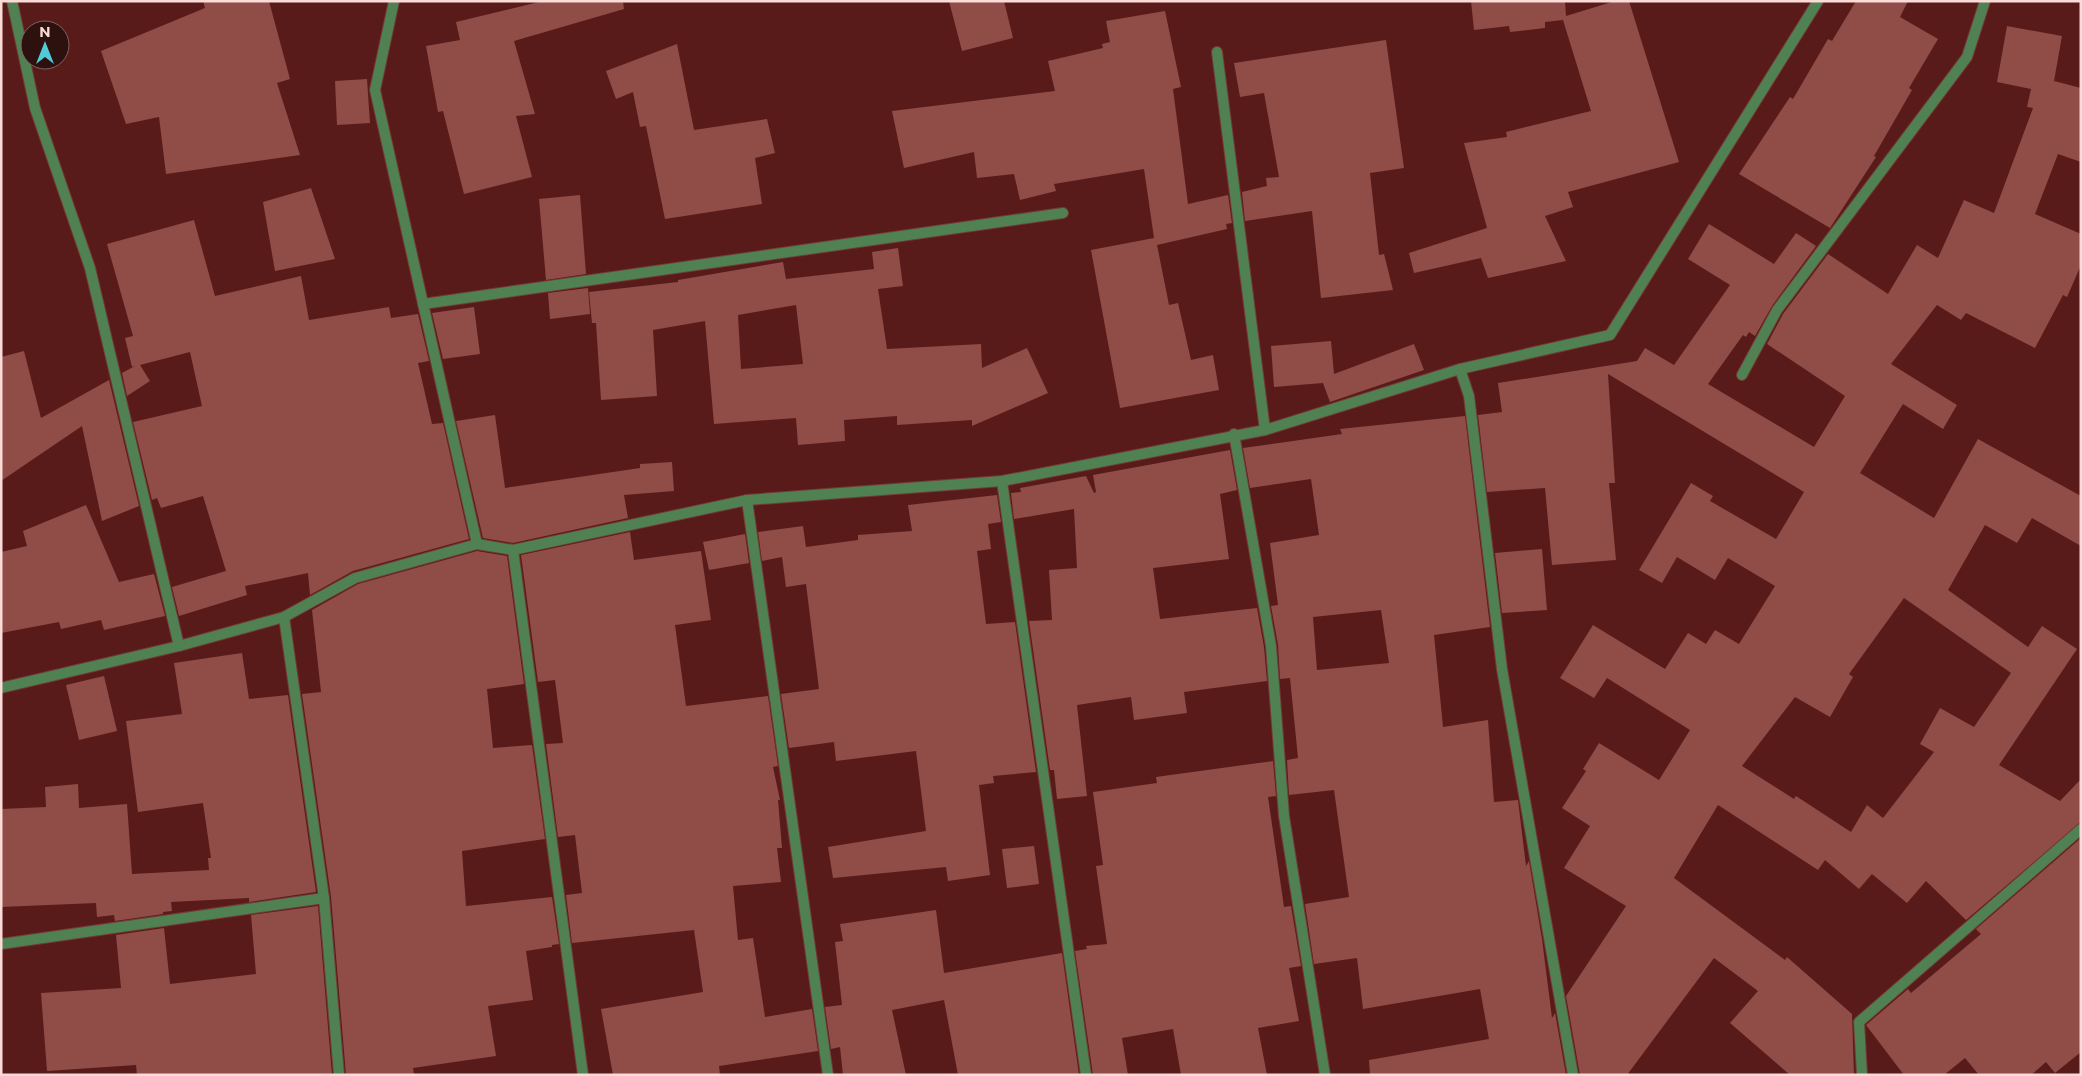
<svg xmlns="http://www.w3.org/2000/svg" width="2082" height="1076" font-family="Montserrat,sans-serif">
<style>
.building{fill:#904c47;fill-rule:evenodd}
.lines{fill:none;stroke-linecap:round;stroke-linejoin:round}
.minor-casing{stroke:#733a37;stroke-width:12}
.minor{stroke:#508153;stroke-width:10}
</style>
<rect width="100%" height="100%" fill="#591b19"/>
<g class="building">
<polygon points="203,1 269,1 290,79 277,83 300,155 166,174 159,117 126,124 101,51 205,8"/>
<polygon points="543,1 623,1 624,9 514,41 535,114 516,116 532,177 464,194 443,111 438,112 426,46 460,40 456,22"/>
<polygon points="949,1 1004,1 1013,38 962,51"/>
<polygon points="1471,1 1565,1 1566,16 1615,1 1629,1 1679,162 1568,192 1573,207 1545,216 1566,261 1488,278 1481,258 1414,273 1409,253 1487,228 1464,143 1507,137 1506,132 1591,111 1563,20 1545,22 1545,28 1510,32 1509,26 1474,30"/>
<polygon points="1856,1 1908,1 1900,17 1938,39 1909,88 1912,90 1874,156 1876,157 1830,228 1739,174 1790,97 1793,99 1828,39 1832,41"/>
<polygon points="1165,11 1181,87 1173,89 1188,204 1228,195 1232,223 1226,224 1227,229 1157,245 1169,305 1178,303 1191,360 1213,355 1219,390 1120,408 1091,250 1154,238 1144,169 1054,184 1056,191 1020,200 1014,174 977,178 974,152 904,168 892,111 1055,91 1048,61 1103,48 1102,44 1110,42 1106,21"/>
<path d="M2007 26 2062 36 2054 81 2081 88V162L2058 154 2035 214 2081 234V265L2067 297 2063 295 2035 348 1966 313 1961 320 1937 305 1891 364 1957 405 1943 429 1903 404 1860 473 1934 518 1978 439 2081 496V546L2032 518 2017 543 1985 525 1948 590 2028 647 2042 626 2077 649 1999 765 2060 801 2081 779V822L1966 920 1926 881 1907 903 1872 874 1859 889 1825 860 1818 870 1718 805 1674 878 1785 960 1787 957 1852 1014 1854 1075H1790L1730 1023 1758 991 1714 958 1627 1075H1580L1566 996 1626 906 1564 868 1590 826 1562 808 1586 771 1583 769 1599 743 1659 780 1690 730 1607 678 1594 698 1560 678 1593 625 1665 669 1688 633 1706 644 1715 630 1739 644 1775 586 1728 558 1715 580 1677 557 1662 583 1639 570 1691 483 1713 496 1710 501 1776 539 1804 492 1608 374 1615 483H1609L1616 560 1552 565 1545 488 1487 492 1478 415 1502 412 1498 383 1637 361 1645 348 1674 365 1730 285 1688 259 1709 224 1774 264 1796 233 1816 246 1772 306 1755 336 1749 332 1746 337 1743 335 1708 384 1814 447 1845 396 1767 344 1783 314 1828 254 1888 294 1917 245 1938 258 1964 200 1994 213 2033 108 2027 107 2031 89 1997 82ZM1904 598 2011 673 1974 727 1940 708 1920 744 1934 752 1883 818 1867 805 1851 832 1796 796 1794 799 1742 766 1795 697 1830 717 1853 677 1849 674Z"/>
<polygon points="1386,40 1404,168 1370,173 1379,255 1384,254 1393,290 1321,298 1312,211 1245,221 1242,192 1267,186 1266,178 1279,177 1264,93 1240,97 1234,63"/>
<polygon points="677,44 694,130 767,119 775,153 755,158 762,204 665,219 646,126 640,127 633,92 616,99 606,71"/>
<polygon points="367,79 370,123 337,125 335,81"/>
<polygon points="311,188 335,259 275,271 263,202"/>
<polygon points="580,195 586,274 546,280 539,199"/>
<polygon points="194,220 215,296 301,276 309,320 389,307 391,318 418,314 429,361 418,363 432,424 443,423 469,539 353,571 310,595 308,573 245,586 247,595 179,616 172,587 226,571 203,496 161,508 157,498 152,500 133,422 202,406 190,352 140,365 150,381 127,396 122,373 135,366 132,367 125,338 133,336 107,244"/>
<path d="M898 248 903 286 878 289 887 349 981 344 982 368 1027 348 1048 393 972 426V420L897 425V416L844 420 845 441 798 445 796 418 714 424 705 321 653 330 657 396 601 400 596 323H592L589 292 678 282V280L783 262 786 279 874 269 872 252ZM796 305 803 364 741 369 738 315Z"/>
<polygon points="588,288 590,314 550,319 548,293"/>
<polygon points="474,307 480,354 443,359 432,313"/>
<polygon points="1331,341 1334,374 1414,344 1424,370 1330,402 1323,383 1274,387 1271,346"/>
<polygon points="24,351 41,418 109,380 139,506 102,521 82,426 1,481 1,357"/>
<polygon points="495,415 505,488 640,468 640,464 672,462 674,491 624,495 628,518 513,543 483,538 456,421"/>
<path d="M1465 416 1490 627 1434 635 1443 727 1488 720 1494 802 1518 800 1526 866 1529 861 1542 939 1552 1018 1555 1013 1566 1075H1370L1369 1060 1489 1039 1480 989 1363 1009 1357 958 1314 964 1305 904 1349 897 1334 790 1289 795 1287 760 1298 758 1290 678 1280 679 1278 645 1271 606 1278 605 1270 543 1319 535 1311 479 1250 488 1243 448 1342 434 1340 429ZM1381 610 1389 663 1317 670 1313 617Z"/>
<polygon points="1230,450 1237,490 1220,494 1229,559 1153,568 1160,619 1257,608 1264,647 1267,681 1184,692 1187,713 1134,720 1131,697 1077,705 1087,796 1057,799 1054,770 1050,770 1029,621 1052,620 1049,570 1077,568 1074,509 1014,519 1011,493 1021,492 1020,488 1086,476 1094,493 1096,492 1093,475"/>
<polygon points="997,495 1001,522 988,524 991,549 977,551 986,624 1015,622 1036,772 993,776 994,783 979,785 990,875 948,881 946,867 833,878 828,847 926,831 916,751 836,761 834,742 789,748 781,694 819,689 806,584 786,587 782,557 762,561 758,532 803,526 806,547 858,540 858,535 912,531 908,505"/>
<polygon points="86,505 119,582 154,574 165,616 104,630 101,620 61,629 59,622 1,633 1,552 27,546 23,531"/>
<polygon points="630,532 634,560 701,551 711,620 675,625 686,706 768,696 778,766 773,767 780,800 778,800 782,848 777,848 781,882 733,886 738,940 753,938 765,1017 812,1009 818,1051 719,1066 720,1075 613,1075 601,1009 703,992 694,930 572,943 566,895 582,893 575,835 558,837 546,744 563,743 555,680 538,682 521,555"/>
<polygon points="745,534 749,563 709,570 703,542"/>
<polygon points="1542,549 1547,610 1502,613 1495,553"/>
<polygon points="477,551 507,556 524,684 487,689 493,748 532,745 545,839 462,851 466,906 552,897 559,944 552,945 552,947 526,951 533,1000 488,1006 496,1056 413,1068 414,1075 346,1075 331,897 302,694 321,692 312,610 358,584"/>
<polygon points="242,653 249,699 288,695 316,892 249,902 249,898 171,902 172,911 163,912 163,914 115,921 114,915 97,917 96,903 1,907 1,809 46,807 45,787 78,784 79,808 127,804 132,874 209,870 208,858 211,858 203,803 138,812 126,721 182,714 174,663"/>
<polygon points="104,676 117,731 79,740 66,685"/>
<polygon points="1273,761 1276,796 1268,797 1284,907 1291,906 1301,966 1289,968 1299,1021 1258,1028 1267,1075 1181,1075 1173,1029 1122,1038 1128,1075 1093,1075 1075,951 1087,949 1086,946 1107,944 1096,866 1103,865 1093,792 1157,783 1156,777"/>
<polygon points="2081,838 2081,1052 2055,1073 2046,1062 2031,1075 1979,1075 1965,1058 1944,1075 1904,1075 1866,1025 1908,989 1911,993 1981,934 1976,929"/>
<polygon points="1034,846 1039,884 1007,888 1002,849"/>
<polygon points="318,906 332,1075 137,1075 136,1065 47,1071 41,993 121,988 116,935 164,928 170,984 256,974 251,915"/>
<polygon points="936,910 944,973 1062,953 1079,1075 958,1075 944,1000 892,1010 906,1075 843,1075 840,1047 831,1049 825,1007 842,1005 835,942 843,941 840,924"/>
</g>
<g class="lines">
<defs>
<g id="minor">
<polyline points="12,1 35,108 90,268 179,646"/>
<polyline points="394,1 375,90 477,544"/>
<polyline points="1217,52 1265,430"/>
<polyline points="423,304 1063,213"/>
<polyline points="1460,369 1469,396 1502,669 1573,1075"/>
<polyline points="1742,375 1777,310 1967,57 1985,1"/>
<polyline points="1234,434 1271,646 1284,816 1325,1075"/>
<polyline points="1002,481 1086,1075"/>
<polyline points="747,500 828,1075"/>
<polyline points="513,550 583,1075"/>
<polyline points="284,617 324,898 339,1075"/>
<polyline points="1,688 179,646 284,617 355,578 477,544 513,550 747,500 1002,481 1265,430 1460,369 1610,335 1818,1"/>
<polyline points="1,944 324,898"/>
<polyline points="1862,1075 1859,1022 2081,829"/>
</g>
</defs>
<use href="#minor" class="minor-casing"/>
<use href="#minor" class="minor"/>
</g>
<rect width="2082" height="1076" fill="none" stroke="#fbdbd7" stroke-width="5"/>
<g transform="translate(45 45)"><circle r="24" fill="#2d110f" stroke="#7f625f"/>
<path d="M0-4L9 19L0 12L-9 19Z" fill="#52cbd8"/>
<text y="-8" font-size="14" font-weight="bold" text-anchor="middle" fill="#fbdbd7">N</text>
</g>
</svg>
